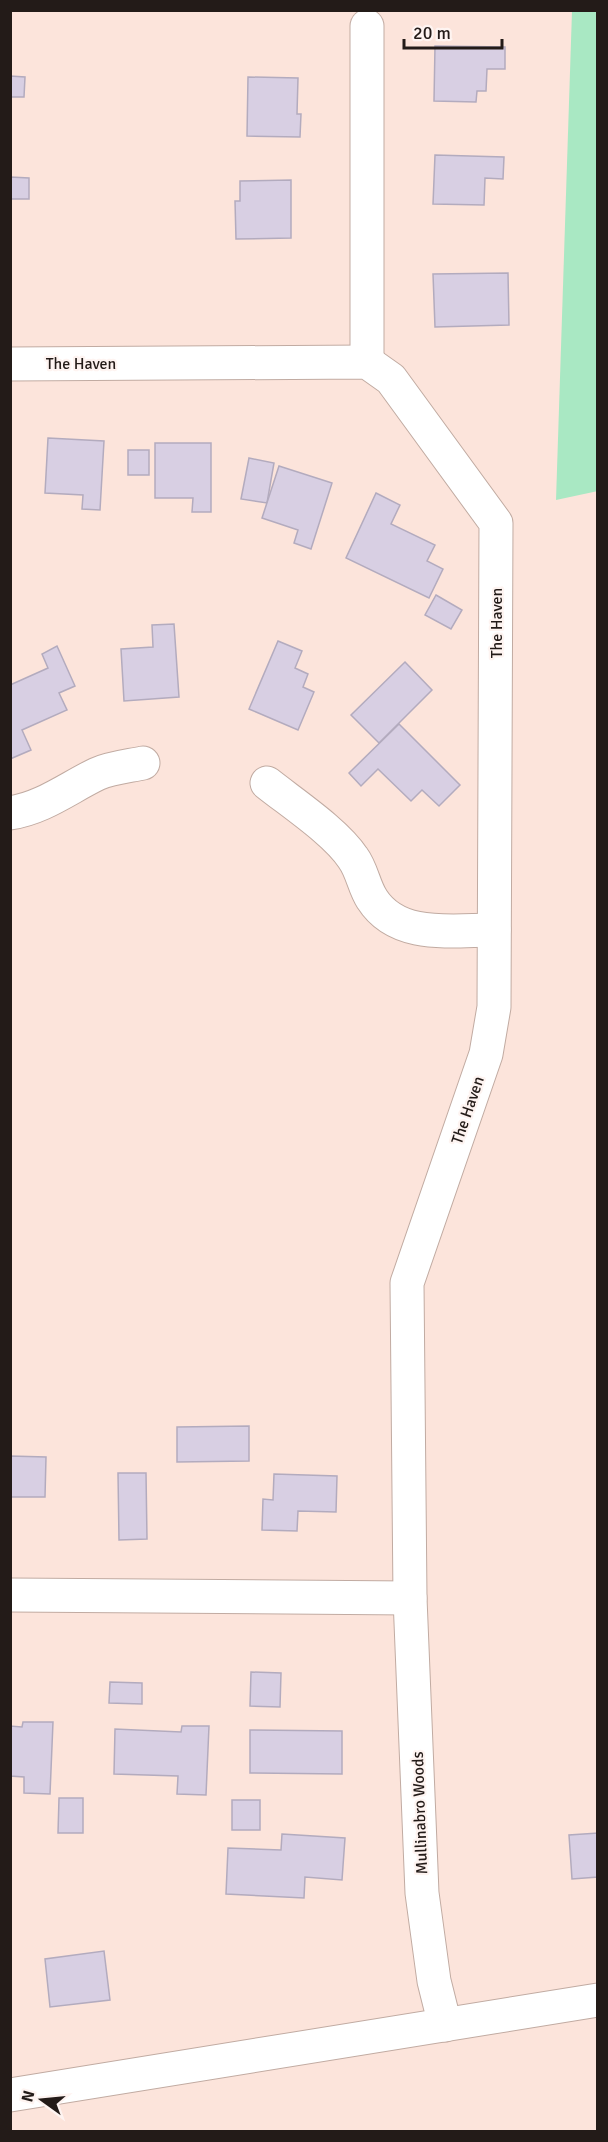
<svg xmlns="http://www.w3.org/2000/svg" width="608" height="2142" font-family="Signika,sans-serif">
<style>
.green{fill:#a9e8c3}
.building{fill:#d8cfe3;stroke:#b3abbe;stroke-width:1.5}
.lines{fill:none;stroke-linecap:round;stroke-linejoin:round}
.street-casing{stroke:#c1aba2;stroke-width:35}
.secondary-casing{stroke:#c1aba2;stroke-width:35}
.street{stroke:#fff;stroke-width:33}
.secondary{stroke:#fff;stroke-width:33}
.labels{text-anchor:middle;stroke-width:4.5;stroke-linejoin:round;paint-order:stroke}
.street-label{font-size:16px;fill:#231b18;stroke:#fef4f1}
</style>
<rect width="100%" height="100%" fill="#fce4db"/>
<polygon class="green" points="572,11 597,11 598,491 556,500"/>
<g class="building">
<polygon points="435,46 505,47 505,69 487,69 486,91 477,91 476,102 434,101"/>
<polygon points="10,76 25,77 24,97 10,97"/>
<polygon points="248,77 298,78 297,114 301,114 300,137 247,136"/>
<polygon points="435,155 504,157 503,179 485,178 484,205 433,204"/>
<polygon points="10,177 29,178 29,199 10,199"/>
<polygon points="291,180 291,238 236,239 235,201 240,201 240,181"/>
<polygon points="508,273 509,325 435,327 433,274"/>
<polygon points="48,438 104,441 100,510 82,509 83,495 45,493"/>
<polygon points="155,443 211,443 211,512 192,512 193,498 155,498"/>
<rect x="128" y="450" width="21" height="25"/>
<polygon points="249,458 274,463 267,503 241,499"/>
<polygon points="279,466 332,483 311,549 294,543 298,530 262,518"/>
<polygon points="376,493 400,505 391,524 435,545 427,561 443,569 429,598 346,558"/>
<polygon points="436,595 462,610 451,629 425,615"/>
<polygon points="174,624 179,697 124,701 121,649 153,647 152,625"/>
<polygon points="278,641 302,651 295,668 308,674 303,687 314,692 298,730 249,709"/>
<polygon points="57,646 75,686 59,693 67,710 22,730 31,750 10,759 10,685 48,668 42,654"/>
<polygon points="405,662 432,690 379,743 351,715"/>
<polygon points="399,724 460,785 439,806 422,790 411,801 378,769 361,786 349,773"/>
<polygon points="249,1426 249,1461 177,1462 177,1427"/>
<polygon points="10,1456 46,1457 45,1497 10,1497"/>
<polygon points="118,1473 146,1473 147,1539 119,1540"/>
<polygon points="274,1474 337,1476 336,1512 298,1511 297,1531 262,1530 263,1499 273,1500"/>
<polygon points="251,1672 281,1673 280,1707 250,1706"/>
<polygon points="110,1682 142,1683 142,1704 109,1703"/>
<polygon points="23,1722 53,1722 50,1794 24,1793 24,1777 10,1776 10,1726 22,1727"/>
<polygon points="182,1726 209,1726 206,1795 177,1794 178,1776 114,1774 115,1729 181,1732"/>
<polygon points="250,1730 342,1731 342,1774 250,1773"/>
<polygon points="59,1798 83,1798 83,1833 58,1833"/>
<rect x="232" y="1800" width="28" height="30"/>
<polygon points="598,1833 598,1877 572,1879 569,1835"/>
<polygon points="282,1834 345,1838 342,1880 305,1877 304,1898 226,1894 228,1848 281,1850"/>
<polygon points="104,1951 110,2000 50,2007 45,1959"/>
</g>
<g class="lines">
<defs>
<g id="street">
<polyline points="367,362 367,26"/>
<polyline points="10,364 367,362 391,379 496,523 494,1007 486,1054 407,1283 410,1598 422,1893 434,1981 445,2025"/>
<path d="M267 783C292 803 336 832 353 858 362 870 364 887 372 899 398 940 453 930 494 930"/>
<path d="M10 813C43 808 68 788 97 774 110 768 129 766 143 763"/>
<polyline points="10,1595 410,1598"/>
</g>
<polyline id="secondary" points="10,2095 598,2000"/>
</defs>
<use href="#street" class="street-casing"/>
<use href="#secondary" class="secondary-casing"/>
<use href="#street" class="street"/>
<use href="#secondary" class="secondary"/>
</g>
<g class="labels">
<g class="street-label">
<text x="81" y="369">The Haven</text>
<text transform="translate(496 623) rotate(-90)" y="6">The Haven</text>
<text transform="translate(467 1110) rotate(-71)" y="6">The Haven</text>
<text transform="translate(419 1813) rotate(-92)" y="6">Mullinabro Woods</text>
</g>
</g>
<rect width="608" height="2142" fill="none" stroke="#231b18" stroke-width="24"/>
<g transform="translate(42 2100) rotate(285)" stroke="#fef4f1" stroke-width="4.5" paint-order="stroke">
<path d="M0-4.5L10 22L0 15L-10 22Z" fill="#231b18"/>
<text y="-9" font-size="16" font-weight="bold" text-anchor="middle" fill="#231b18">N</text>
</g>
<path d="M404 39v9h98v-9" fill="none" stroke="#231b18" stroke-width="3"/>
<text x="413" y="39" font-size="18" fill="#231b18" stroke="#fef4f1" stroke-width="4.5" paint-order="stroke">20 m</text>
</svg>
